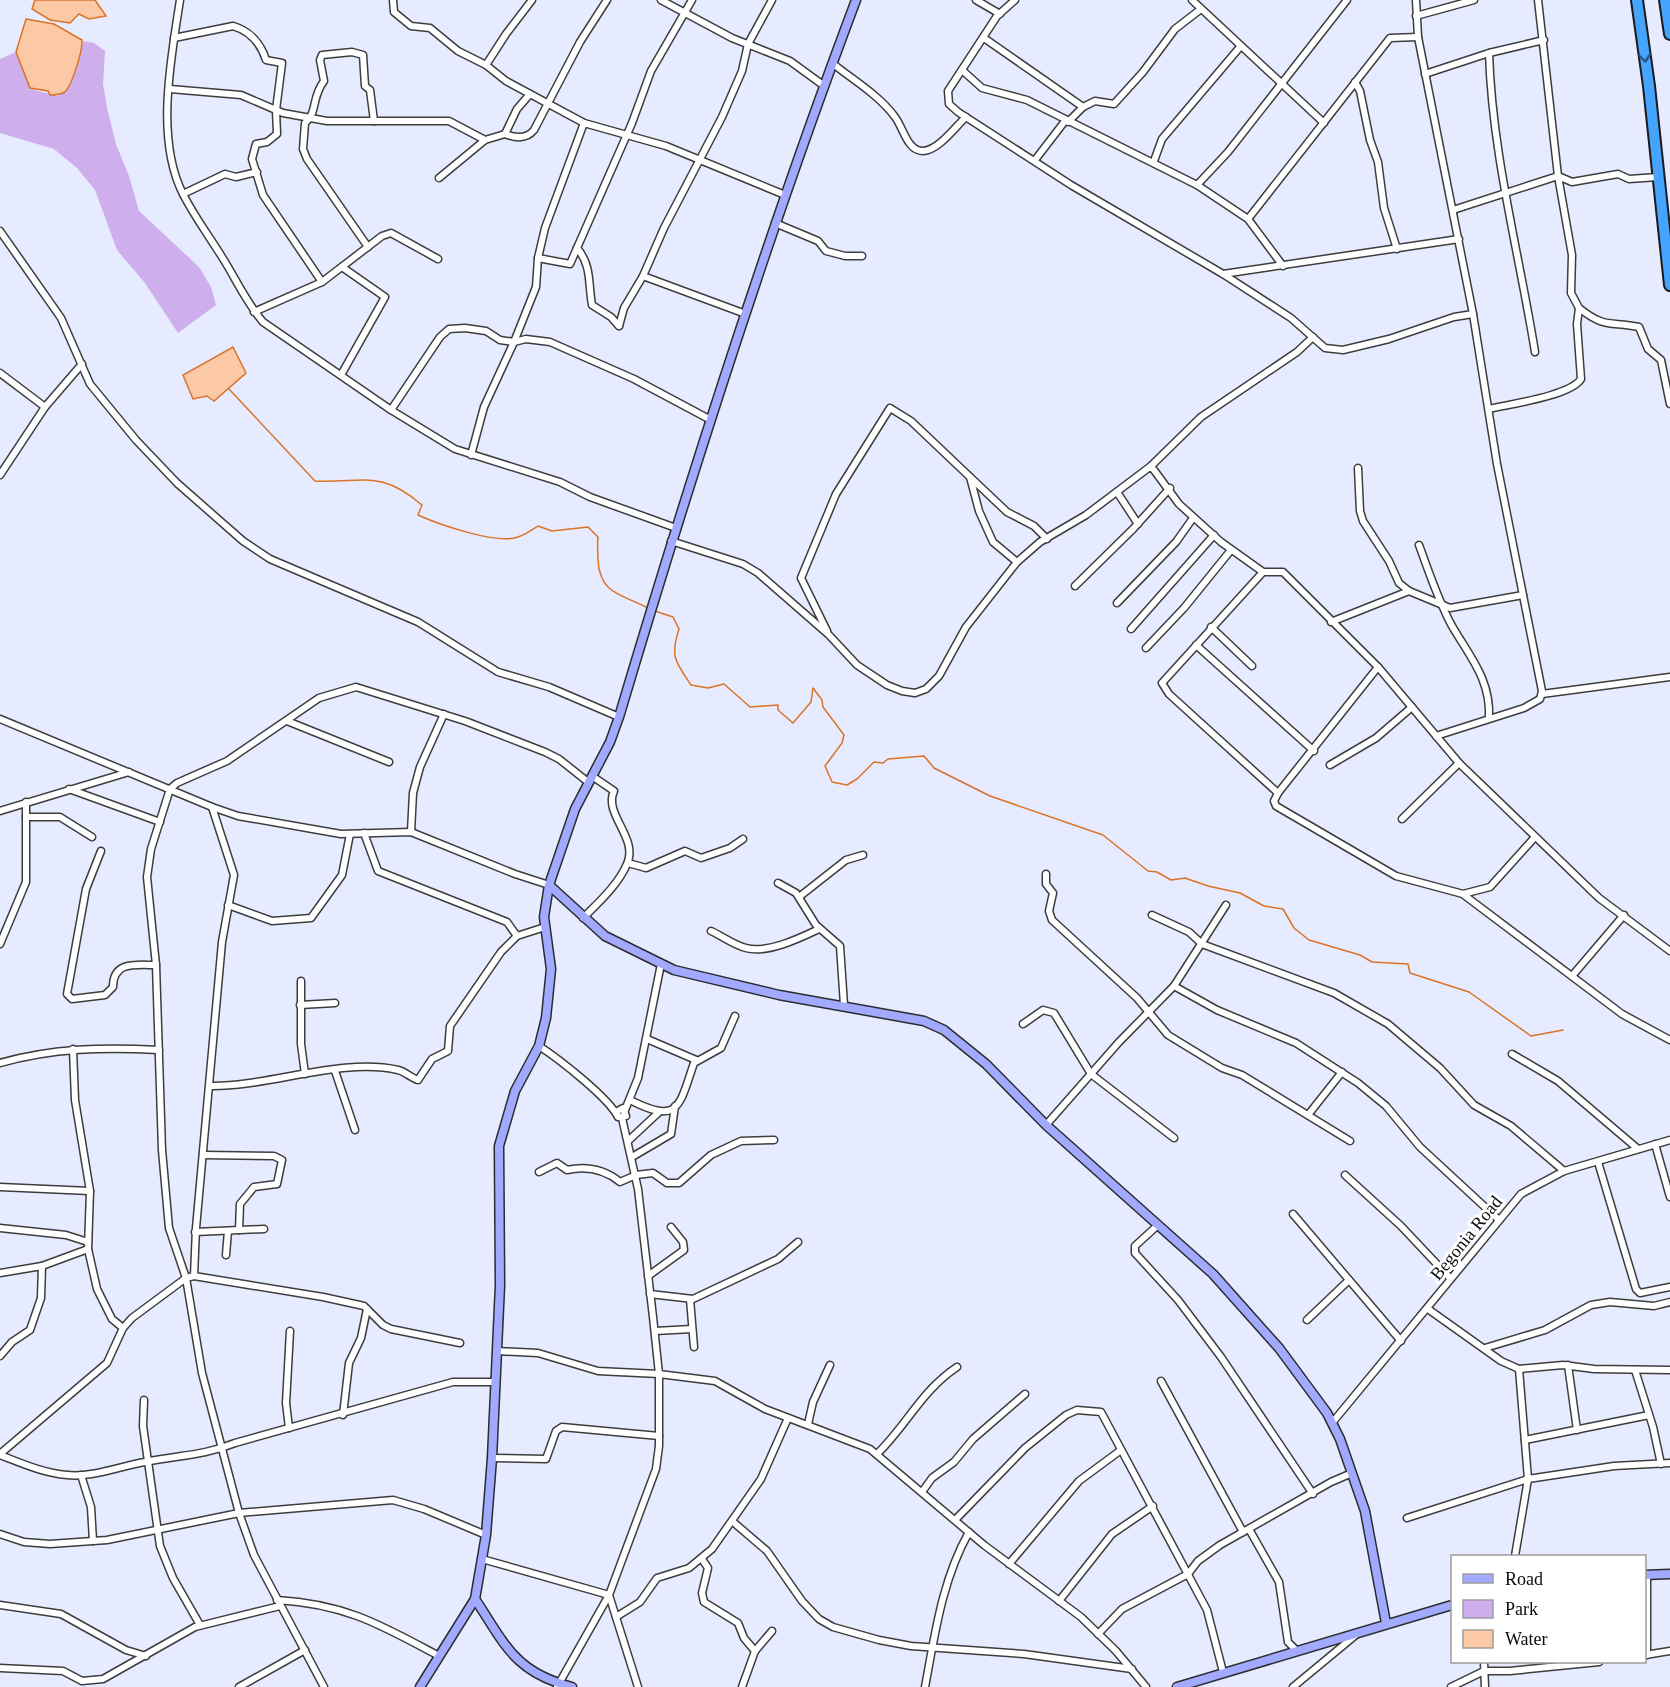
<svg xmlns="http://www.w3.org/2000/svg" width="1670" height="1687" font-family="'Times New Roman',serif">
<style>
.green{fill:#ceaeed}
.water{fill:#fcc9a6;stroke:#da7326;stroke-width:1.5}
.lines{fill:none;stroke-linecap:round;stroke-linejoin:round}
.stream{stroke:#da7326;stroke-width:1.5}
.street-casing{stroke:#3d3d3d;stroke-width:9}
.secondary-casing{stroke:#2c2c2c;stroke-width:11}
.highway-casing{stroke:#1b1b1b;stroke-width:14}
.street{stroke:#fff;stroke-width:6}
.secondary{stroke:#a2aaff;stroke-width:8}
.highway{stroke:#45a4ff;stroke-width:10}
.oneway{stroke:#285784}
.labels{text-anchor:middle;stroke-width:6;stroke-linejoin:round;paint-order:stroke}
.street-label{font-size:18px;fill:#0a0a0a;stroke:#fff}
</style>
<rect width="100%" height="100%" fill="#e7ebff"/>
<path class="green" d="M83 41 94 43 105 51 103 84 107 108 116 144 129 176 139 211 199 267 211 287 216 305 178 333 145 283 117 250 95 190 77 168 54 149 0 133V59L16 52 30 89 58 96C70 90 83 55 83 41Z"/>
<g class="water">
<polygon points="35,0 95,0 106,16 89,19 79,14 70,23 50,20 32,9"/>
<path d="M26 19 54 24 82 40C83 50 72 85 65 92 60 95 56 95 50 95L48 91 30 88 16 52Z"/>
<polygon points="233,347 246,373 214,401 207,396 193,399 183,375"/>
</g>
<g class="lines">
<g class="stream">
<path d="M229 389 315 481C364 483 380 469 422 505L418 515C438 524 497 545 518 537 525 535 532 530 538 526L552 531 588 527 598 537C597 545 598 552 598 560 600 595 622 594 648 608"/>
<path d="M655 611 673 617 679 629C670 657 675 661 691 685L708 688 724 684 750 707 778 705V710L793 723 811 702 813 688 822 700 823 707 844 735 842 743 825 766 832 782 847 785 857 779 874 762 883 763 888 759 924 756 934 768 990 796 1103 835 1148 871 1157 872 1171 880 1185 878 1208 886 1240 893 1264 906 1283 909 1294 928 1309 940 1360 955 1372 962 1408 964 1410 973 1469 992 1531 1036 1563 1030"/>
</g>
<defs>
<g id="street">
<path d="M180 0C171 59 155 139 183 194 194 216 209 236 222 257 236 279 246 302 263 322L391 410 455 449 560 482 590 497 676 528"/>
<polyline points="393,0 394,12 411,26 430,28 458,51 486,65 506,81 584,123 666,146 785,195"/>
<polyline points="661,0 732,38 790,61 823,85"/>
<polyline points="976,0 1000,14"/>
<polyline points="1015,0 997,16 948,91 949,104 958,112 1071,185 1223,274 1291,318 1325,348 1343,350 1389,339 1454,317 1473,314"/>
<polyline points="1192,0 1324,123"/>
<polyline points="1416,0 1418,37 1473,314 1497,464 1542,691 1540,699 1524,708 1436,736"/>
<polyline points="1416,16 1474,0"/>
<path d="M174 38 233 26C250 31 261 44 266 60L282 63 276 110 277 134 267 142 256 144 252 159 263 195 322 282"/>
<polyline points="984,38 1083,107 1095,101 1114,104 1143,72 1175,29 1201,9"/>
<path d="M1489 53C1492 153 1519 253 1535 352"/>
<path d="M832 63C853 80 879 95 895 117 903 127 907 151 923 151 939 150 955 127 966 117"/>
<polyline points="486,65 506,34 532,0"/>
<polyline points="962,70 982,88 1027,100 1197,185 1248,219 1283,266"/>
<polyline points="1425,74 1489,53 1544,40"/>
<polyline points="1355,82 1360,91 1370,140 1378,162 1384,208 1397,249"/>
<polyline points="170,89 241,95 283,113 327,121 449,121 485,140"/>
<polyline points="1068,122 1083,107"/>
<path d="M505 134C515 138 526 140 534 130L580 42 607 0"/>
<polyline points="1035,160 1065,121"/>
<polyline points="1154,161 1162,139 1240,47"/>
<polyline points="439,178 485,140 505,134 517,109 530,94"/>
<polyline points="1197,185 1228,152 1347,0"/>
<polyline points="183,194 225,174 236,177 257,172"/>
<polyline points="1453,210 1558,176 1572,182 1618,174 1629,179 1658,177"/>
<polyline points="1248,219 1390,38 1418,37"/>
<polyline points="775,223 818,241 826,251 845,256 862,256"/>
<polyline points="0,231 61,318 90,384 136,440 177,483 243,541 270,559 418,622 498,672 549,687 619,717"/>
<path d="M368 247 307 159 303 149 305 123C318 112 311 98 324 81L320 60 322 55 352 52 363 55 365 86 370 90 374 121"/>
<polyline points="538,258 570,264 577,248"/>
<polyline points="1223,274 1459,239"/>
<polyline points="643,276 743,313"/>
<path d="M1579 308C1605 329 1611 321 1639 327L1648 349 1661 360 1670 404"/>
<polyline points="254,312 322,282 382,236 391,233 438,259"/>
<path d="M619 326 611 317 592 305C588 283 592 266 577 248L632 123 651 71 692 0"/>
<polyline points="619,326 624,308 643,276 664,228 722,117 742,71 748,44 772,0"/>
<polyline points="0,373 45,407"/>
<polyline points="341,375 385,297 342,267"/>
<path d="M1489 409C1510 404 1570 396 1581 379L1577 324 1579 308 1571 293 1572 255 1558 176 1538 0"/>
<polyline points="391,410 440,337 449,329 465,328 486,331 500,340 514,342 526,339 550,342 634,379 709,419"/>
<polyline points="471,455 484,407 514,342 536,287 538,258 545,228 584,123"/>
<polyline points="1151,466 1201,417 1297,352 1313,337"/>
<polyline points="1358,468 1360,511 1363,521 1389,561 1399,583 1409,591 1450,608 1523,595"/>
<polyline points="0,475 45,407 82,364"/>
<polyline points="970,477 1007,512 1034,526 1047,539"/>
<polyline points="1117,492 1138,524"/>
<polyline points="671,541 743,564 758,573 828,634 857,665 887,685 902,691 915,693 926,689 939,676 966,627 1017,562 1040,542 1086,515 1151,466 1179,504 1221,542 1263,572 1283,572 1378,667 1459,763 1599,898 1670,951"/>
<path d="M1419 545C1429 572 1438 600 1452 626 1470 657 1491 680 1489 718"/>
<polyline points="1263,572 1162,683 1169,694 1278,793"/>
<polyline points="1075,586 1133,529 1170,488"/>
<polyline points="1117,603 1176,542 1193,518"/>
<polyline points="1331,622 1409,591"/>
<polyline points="1211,627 1252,666"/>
<polyline points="1131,629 1214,535"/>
<polyline points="827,631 801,578 836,494 890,408 911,421 970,477 979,511 993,542 1017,562"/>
<polyline points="1196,645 1314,751"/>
<polyline points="1146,648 1184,608 1231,550"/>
<polyline points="1378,667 1278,793 1274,801 1276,806 1396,876 1463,894 1490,887 1535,837"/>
<polyline points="1542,694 1670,677"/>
<polyline points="0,719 212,807 238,816 341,834 411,832 515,874 549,885"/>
<polyline points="287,721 389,762"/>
<polyline points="1330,765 1376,738 1412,707"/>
<polyline points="69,789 160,822"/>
<polyline points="0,811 129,772"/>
<polyline points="26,817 60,817 92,837"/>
<polyline points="1402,819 1459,763"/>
<polyline points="411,832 413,793 420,767 444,714"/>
<polyline points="364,833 378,871 507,922 517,936"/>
<path d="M101 851 86 889 67 994 72 999 105 995 113 987C113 961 135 965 156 965"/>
<polyline points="628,863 646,868 685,851 701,858 730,848 743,839"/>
<polyline points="1046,874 1046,884 1053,893 1049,911 1052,920 1137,998 1168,1035 1222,1068 1242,1075 1350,1141"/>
<polyline points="778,883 796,893 816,925 840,946 844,1005"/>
<polyline points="1464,895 1622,1014 1670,1040"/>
<polyline points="799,897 846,860 863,855"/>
<polyline points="228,905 272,921 311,918 342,875 350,834"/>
<polyline points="1152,915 1189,932 1202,944 1334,993 1388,1024 1440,1068 1474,1105 1511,1126 1564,1171"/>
<path d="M583 918C599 902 618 885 627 864 639 838 603 814 614 791L592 776"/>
<path d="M711 931C722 936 734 945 746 948 767 954 800 938 819 929"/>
<polyline points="0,944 26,882 26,802"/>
<polyline points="1572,976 1624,915"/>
<polyline points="301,981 301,1044 305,1074"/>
<polyline points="1174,986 1217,1010 1296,1043 1358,1083 1386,1106 1420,1147 1499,1220"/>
<polyline points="300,1005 335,1003"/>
<polyline points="1023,1024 1043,1010 1054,1013 1091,1074 1174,1138"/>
<polyline points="647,1039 696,1060"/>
<path d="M539 1046C559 1059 609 1098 618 1117L626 1116 623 1108 616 1112"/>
<polyline points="73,1049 75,1100 90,1191 88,1249 97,1289 112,1319 123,1328"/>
<polyline points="1512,1054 1558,1081 1638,1149"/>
<path d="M0 1063C53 1048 104 1047 159 1050"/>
<polyline points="335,1071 355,1130"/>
<path d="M210 1086C268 1087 343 1057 398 1070 406 1072 411 1078 418 1080L432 1059 448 1051 450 1026 501 952 517 936 545 927"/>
<path d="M630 1100C679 1125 679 1107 694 1063L721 1048 735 1016"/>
<polyline points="625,1110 638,1078 661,964"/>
<polyline points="1308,1115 1342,1072"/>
<polyline points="1046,1125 1119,1042 1174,986 1226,905"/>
<polyline points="628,1141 658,1113"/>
<polyline points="1655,1144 1670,1197"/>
<polyline points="203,1155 274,1156 282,1160 277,1184 254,1187 240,1204 239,1230"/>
<polyline points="632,1157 671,1134 675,1106"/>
<polyline points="1598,1162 1636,1289 1640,1293 1670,1287"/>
<path d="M539 1172 557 1163 567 1170C586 1166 604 1169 620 1182L636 1175 653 1173 667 1183H679L711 1155 741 1141 774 1140"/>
<polyline points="1345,1175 1401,1226 1450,1278"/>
<polyline points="0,1187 90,1191"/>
<polyline points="1293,1214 1401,1341"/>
<polyline points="1158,1225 1135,1246 1135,1253 1178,1300 1221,1357 1313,1494"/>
<polyline points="0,1228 66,1235 88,1242"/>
<polyline points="195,1232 264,1229"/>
<polyline points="226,1255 228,1231"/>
<polyline points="0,1273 42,1266 88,1249"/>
<polyline points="194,1276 196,1228 222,942 234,875 212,807"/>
<polyline points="648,1276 684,1250 683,1242 671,1227"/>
<polyline points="650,1294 693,1299 778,1259 798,1242"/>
<polyline points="690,1299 694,1347"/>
<polyline points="1428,1309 1501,1361 1519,1369 1563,1365 1594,1369 1670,1370"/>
<polyline points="1307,1320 1349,1280"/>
<polyline points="655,1331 692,1329"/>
<polyline points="1485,1348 1545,1330 1591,1305 1610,1302 1654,1306 1670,1302"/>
<polyline points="497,1351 538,1353 598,1371 659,1374 715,1381 765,1409 870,1449 984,1545 1081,1617 1116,1651 1146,1687"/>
<polyline points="0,1356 12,1342 30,1330 41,1298 42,1266"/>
<polyline points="1568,1365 1577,1430"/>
<polyline points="1519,1369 1528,1479 1614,1466 1670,1463"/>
<polyline points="1635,1370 1653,1427 1661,1464"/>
<polyline points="1161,1381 1243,1532"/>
<polyline points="144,1400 143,1426 160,1546 173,1578 200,1625"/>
<polyline points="343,1415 349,1363 361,1338 367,1309"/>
<polyline points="1332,1423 1521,1194 1564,1171 1670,1140"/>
<polyline points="808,1424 813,1402 830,1365"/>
<polyline points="289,1428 286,1403 290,1331"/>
<polyline points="1525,1440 1649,1415"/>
<polyline points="0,1454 107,1363 123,1328 132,1318 186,1278 194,1276 323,1297 364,1306 383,1325 391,1329 460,1343"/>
<path d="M877 1454C907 1425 921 1391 957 1367"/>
<path d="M0 1455C21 1463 43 1473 67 1475 91 1478 121 1466 145 1462 178 1455 203 1456 235 1443L453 1382H495"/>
<polyline points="492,1458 546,1459 556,1431 562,1427 659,1436"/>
<polyline points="81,1475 91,1507 93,1541"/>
<polyline points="922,1492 932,1478 954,1462 973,1439 1025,1394"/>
<polyline points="1407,1518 1528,1479 1515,1556"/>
<polyline points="955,1520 1025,1448 1066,1415 1077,1410 1101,1412 1207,1610 1223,1672"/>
<polyline points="732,1521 767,1551 802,1601 819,1619 833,1627 879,1640 911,1646 1024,1654 1132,1669"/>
<polyline points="1249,1529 1279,1582 1288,1642 1296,1650"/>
<polyline points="0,1534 24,1542 50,1544 107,1540 239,1513 393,1500 424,1509 486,1535"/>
<polyline points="482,1559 609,1595 638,1687"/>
<polyline points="702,1559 708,1568 702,1593 704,1602 738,1623 744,1638 755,1651"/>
<polyline points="1009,1564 1079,1481 1121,1450"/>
<polyline points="1647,1575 1647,1655"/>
<path d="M277 1600C346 1604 381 1625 439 1656"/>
<polyline points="1059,1601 1112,1534 1153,1506"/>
<polyline points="0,1605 61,1614 126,1650 146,1656"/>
<polyline points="616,1617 640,1602 657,1578 689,1568 712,1549 761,1479 788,1418"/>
<polyline points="1098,1634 1122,1609 1188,1574 1198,1561 1220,1545 1331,1482 1352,1473"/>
<polyline points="1645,1655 1670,1651"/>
<polyline points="1484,1662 1485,1687"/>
<polyline points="0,1668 63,1671 82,1681 103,1679 195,1627 280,1606"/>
<polyline points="239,1687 305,1650"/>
<polyline points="324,1687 254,1555 239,1513 202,1373 186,1278 169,1228 162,1150 156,965 147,877 151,849 170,789 177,783 227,761 319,698 356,687 465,721 545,752 559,759 588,782"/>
<polyline points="557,1687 609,1595 656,1469 659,1446 659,1374 653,1317 638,1189 622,1118"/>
<polyline points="742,1687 755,1651 772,1631"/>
<path d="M925 1687C935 1634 942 1580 969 1532"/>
<polyline points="1293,1687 1357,1634"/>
<polyline points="1451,1687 1484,1671 1510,1671 1599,1662"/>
</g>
<g id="secondary">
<polyline points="549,885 605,936 674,970 779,995 924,1021 944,1030 986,1064 1046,1125 1213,1274 1279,1348 1327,1413 1340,1439 1365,1511 1386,1623"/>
<polyline points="1644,1575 1670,1574"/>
<path d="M475 1599C505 1644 514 1672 572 1687"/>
<path d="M420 1687 475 1599 486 1535 492 1458 500 1285 499 1146 515 1091 539 1046 546 1018 551 969 544 917 549 885 575 809 610 742 619 717C691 475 767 236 856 0"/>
<polyline points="1177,1687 1452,1605"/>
</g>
<g id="highway">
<polyline points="1637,0 1649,86 1670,285"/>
<polyline points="1665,0 1670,34"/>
</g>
</defs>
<use href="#street" class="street-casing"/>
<use href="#secondary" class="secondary-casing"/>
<use href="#highway" class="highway-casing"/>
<use href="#street" class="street"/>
<use href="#secondary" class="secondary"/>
<use href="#highway" class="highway"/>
</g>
<defs><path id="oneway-chevron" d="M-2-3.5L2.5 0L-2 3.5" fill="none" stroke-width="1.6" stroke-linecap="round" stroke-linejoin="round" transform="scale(1.5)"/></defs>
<use class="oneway" href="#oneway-chevron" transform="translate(1645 58) rotate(82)"/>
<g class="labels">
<g class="street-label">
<text transform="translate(1466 1238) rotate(-51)" y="6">Begonia Road</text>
</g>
</g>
<rect x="1451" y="1555" width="195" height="108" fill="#ffffff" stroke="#9d9d9d" stroke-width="1.5"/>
<rect x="1463" y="1574" width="30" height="9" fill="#a2aaff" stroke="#9d9d9d" stroke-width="1.5"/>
<text x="1505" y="1585" font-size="18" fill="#0a0a0a">Road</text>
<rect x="1463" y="1600" width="30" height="18" fill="#ceaeed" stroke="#9d9d9d" stroke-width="1.5"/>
<text x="1505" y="1615" font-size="18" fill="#0a0a0a">Park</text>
<rect x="1463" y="1630" width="30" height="18" fill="#fcc9a6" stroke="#9d9d9d" stroke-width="1.5"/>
<text x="1505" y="1645" font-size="18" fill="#0a0a0a">Water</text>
</svg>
